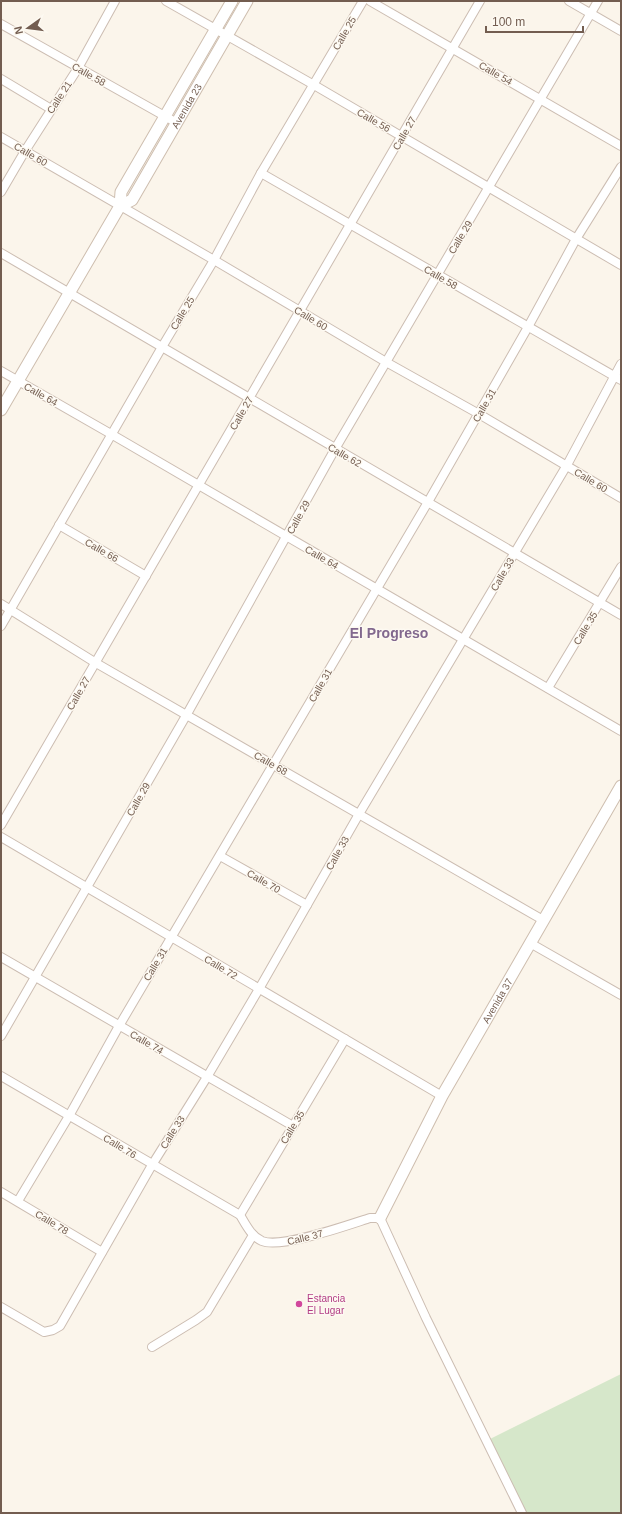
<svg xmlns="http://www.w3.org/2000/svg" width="622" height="1514" font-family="Arial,sans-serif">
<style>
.green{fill:#d6e7ca}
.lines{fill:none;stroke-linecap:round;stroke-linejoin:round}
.street-casing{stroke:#ccbdb2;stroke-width:10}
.secondary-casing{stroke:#cebeaf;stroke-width:13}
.street{stroke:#fff;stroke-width:8}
.secondary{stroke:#fff;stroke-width:11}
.hotel-dot{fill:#d1479c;stroke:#fdf9f1;stroke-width:1.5}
.labels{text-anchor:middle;stroke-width:3;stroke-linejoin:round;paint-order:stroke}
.street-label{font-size:10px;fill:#735d50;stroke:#fdf9f1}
.hotel-label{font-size:10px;fill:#b23c85;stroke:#fdf9f1;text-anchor:start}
.district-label{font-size:14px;font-weight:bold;fill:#82688e;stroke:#fdf9f1}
</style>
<rect width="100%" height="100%" fill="#fbf5eb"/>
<polygon class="green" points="621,1374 621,1513 526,1513 490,1439"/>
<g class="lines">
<defs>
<g id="street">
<polyline points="166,1 314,85 621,265"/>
<polyline points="370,1 621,146"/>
<polyline points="569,1 621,31"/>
<polyline points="1,24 177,123"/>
<polyline points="1,79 51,109"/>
<polyline points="1,137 214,260 386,362 479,414 621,498"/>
<polyline points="261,173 621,380"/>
<polyline points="1,192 25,151 78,68 115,1"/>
<polyline points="1,253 621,615"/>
<polyline points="1,371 111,434 621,731"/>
<polyline points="59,525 146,576"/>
<polyline points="1,604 96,663 543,920"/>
<polyline points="1,626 162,347 214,260 261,173 363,1"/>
<polyline points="548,688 621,567"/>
<polyline points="1,825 480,1"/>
<polyline points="1,837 442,1096"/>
<polyline points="220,856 307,905"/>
<polyline points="530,943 621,995"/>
<polyline points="1,957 293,1126"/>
<polyline points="1,1036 187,714 335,449 598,1"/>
<path d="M1 1076 240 1215C246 1225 251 1236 262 1241 281 1249 348 1225 370 1218H380L426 1318 522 1513"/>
<polyline points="1,1192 102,1252"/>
<polyline points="18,1201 69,1116 119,1026 428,502 528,327 576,239 621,167"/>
<polyline points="240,1215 345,1039"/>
<polyline points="1,1307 44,1332 53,1330 60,1326 152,1165 207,1077 259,989 359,814 567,465 621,364"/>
<polyline points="152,1347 196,1320 207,1312 253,1235"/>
</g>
<g id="secondary">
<path id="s1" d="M120 206 132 200 247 1"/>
<polyline points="1,410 120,206 121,192 232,1"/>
<path id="s2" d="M380 1218 442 1096 621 786"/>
</g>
</defs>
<use href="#street" class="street-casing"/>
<use href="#secondary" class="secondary-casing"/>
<use href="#street" class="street"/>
<use href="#secondary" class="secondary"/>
</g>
<circle class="hotel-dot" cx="299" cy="1304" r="4"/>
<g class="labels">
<g class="street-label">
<text transform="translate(344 33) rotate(-60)" y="4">Calle 25</text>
<text transform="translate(496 73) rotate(30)" y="4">Calle 54</text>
<text transform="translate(89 74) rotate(29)" y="4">Calle 58</text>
<text transform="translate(59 97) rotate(-57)" y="4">Calle 21</text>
<text dy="4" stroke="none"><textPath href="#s1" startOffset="122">Avenida 23</textPath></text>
<text transform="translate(374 120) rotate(30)" y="4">Calle 56</text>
<text transform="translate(404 133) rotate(-60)" y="4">Calle 27</text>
<text transform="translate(31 154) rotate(30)" y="4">Calle 60</text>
<text transform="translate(460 237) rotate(-59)" y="4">Calle 29</text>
<text transform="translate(441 277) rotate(30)" y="4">Calle 58</text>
<text transform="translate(182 313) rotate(-59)" y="4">Calle 25</text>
<text transform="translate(311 318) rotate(31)" y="4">Calle 60</text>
<text transform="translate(41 394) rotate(29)" y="4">Calle 64</text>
<text transform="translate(484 405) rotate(-60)" y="4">Calle 31</text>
<text transform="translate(241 413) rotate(-60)" y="4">Calle 27</text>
<text transform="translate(345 455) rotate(30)" y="4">Calle 62</text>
<text transform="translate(591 480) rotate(31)" y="4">Calle 60</text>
<text transform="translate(298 517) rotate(-61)" y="4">Calle 29</text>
<text transform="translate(102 550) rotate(30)" y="4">Calle 66</text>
<text transform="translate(322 557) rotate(30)" y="4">Calle 64</text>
<text transform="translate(502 574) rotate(-60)" y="4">Calle 33</text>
<text transform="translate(585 628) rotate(-59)" y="4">Calle 35</text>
<text transform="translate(320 685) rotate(-60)" y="4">Calle 31</text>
<text transform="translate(78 693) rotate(-60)" y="4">Calle 27</text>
<text transform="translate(271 763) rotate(30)" y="4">Calle 68</text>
<text transform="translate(138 799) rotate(-60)" y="4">Calle 29</text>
<text transform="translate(337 853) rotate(-61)" y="4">Calle 33</text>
<text transform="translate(264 881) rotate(30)" y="4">Calle 70</text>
<text transform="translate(155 964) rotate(-59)" y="4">Calle 31</text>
<text transform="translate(221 967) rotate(31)" y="4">Calle 72</text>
<text dy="4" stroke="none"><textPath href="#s2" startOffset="247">Avenida 37</textPath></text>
<text transform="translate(147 1042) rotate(30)" y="4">Calle 74</text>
<text transform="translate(292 1127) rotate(-59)" y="4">Calle 35</text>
<text transform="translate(172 1132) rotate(-58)" y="4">Calle 33</text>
<text transform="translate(120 1146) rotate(31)" y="4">Calle 76</text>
<text transform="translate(52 1222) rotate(31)" y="4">Calle 78</text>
<text transform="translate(305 1237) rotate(-14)" y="4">Calle 37</text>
</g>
<g class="hotel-label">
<text x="307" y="1302">Estancia<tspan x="307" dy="12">El Lugar</tspan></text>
</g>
<g class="district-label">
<text x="389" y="638">El Progreso</text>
</g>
</g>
<rect width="622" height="1514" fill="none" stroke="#735d50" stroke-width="4"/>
<g transform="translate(28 28) rotate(256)" stroke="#fdf9f1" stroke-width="3" paint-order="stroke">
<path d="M0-3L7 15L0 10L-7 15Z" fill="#735d50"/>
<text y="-6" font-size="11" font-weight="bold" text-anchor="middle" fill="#735d50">N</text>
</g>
<path d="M486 26v6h97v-6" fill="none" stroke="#735d50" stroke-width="2"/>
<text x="492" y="26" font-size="12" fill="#735d50" stroke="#fdf9f1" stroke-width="3" paint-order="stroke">100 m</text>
</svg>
